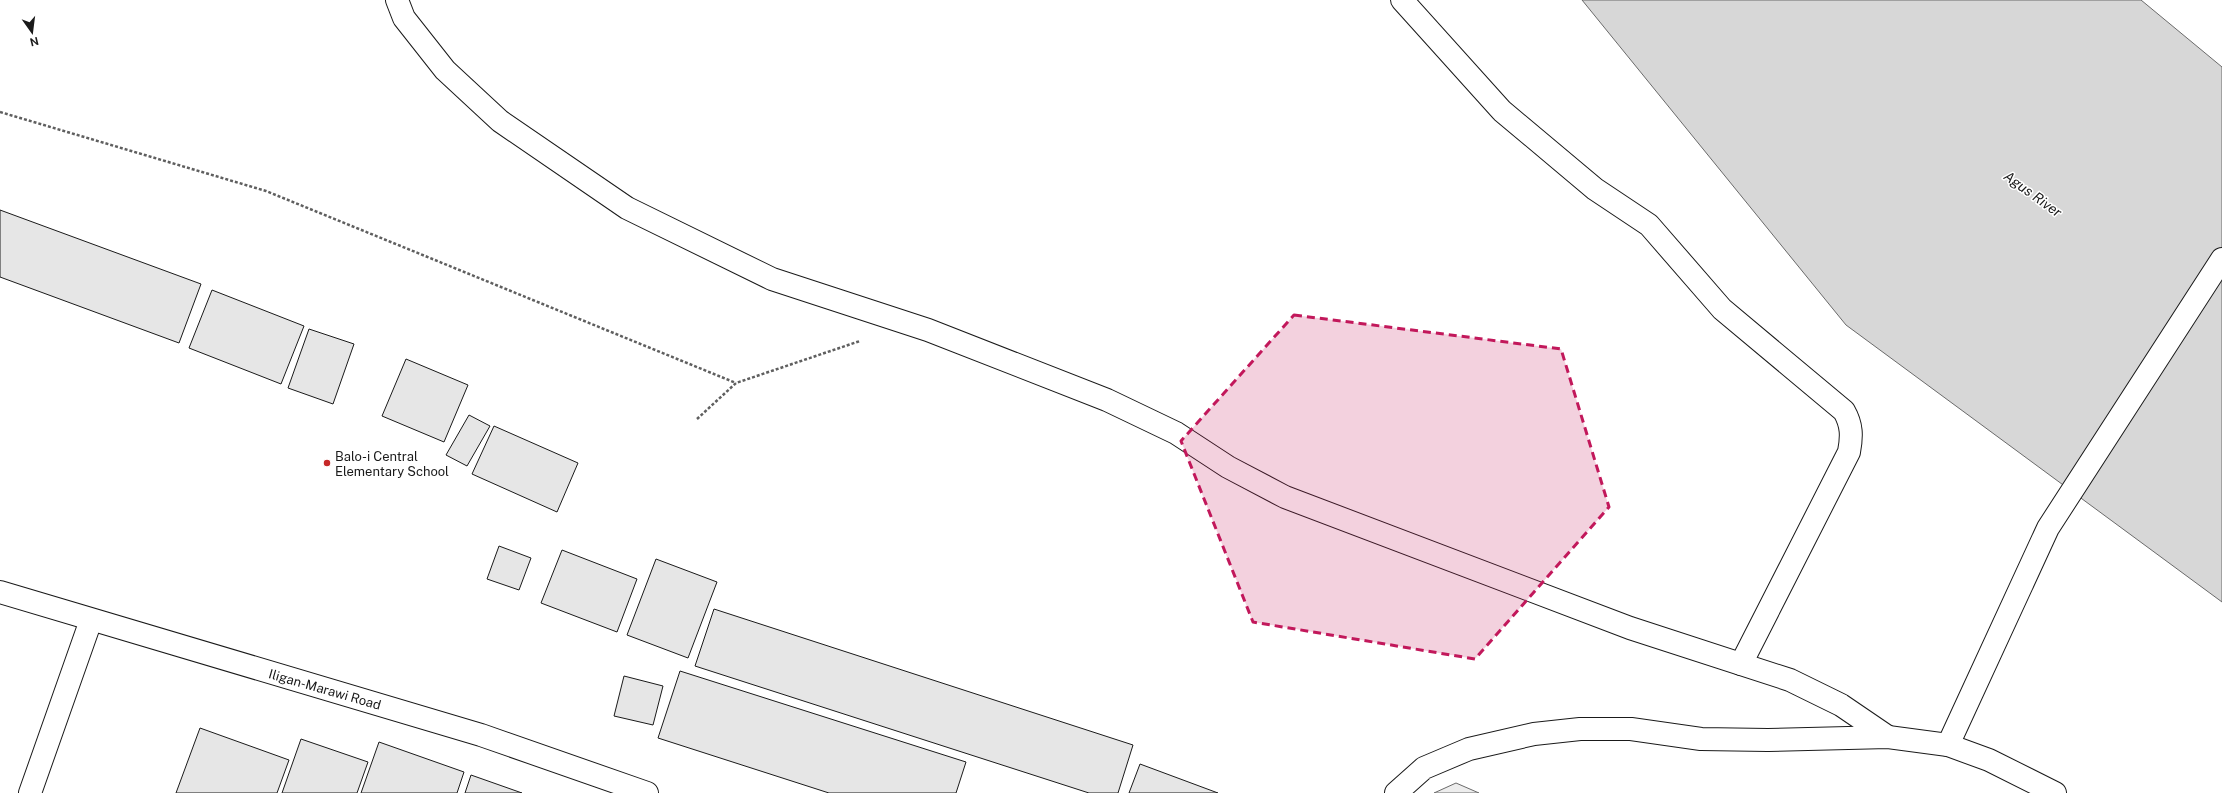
<svg xmlns="http://www.w3.org/2000/svg" width="2222" height="793" font-family="'Public Sans',sans-serif">
<style>
.built{fill:#ededed;stroke:#6a6a6a}
.water{fill:#d7d7d7;stroke:#6a6a6a}
.building{fill:#e6e6e6;stroke:#1a1a1a}
.lines{fill:none;stroke-linecap:round;stroke-linejoin:round}
.street-casing{stroke:#1a1a1a;stroke-width:24}
.secondary-casing{stroke:#1a1a1a;stroke-width:24}
.highway-casing{stroke:#1a1a1a;stroke-width:24}
.path{stroke:#5f5f5f;stroke-width:2.5;stroke-dasharray:3 2;stroke-linecap:butt}
.street{stroke:#fff;stroke-width:22}
.secondary{stroke:#fff;stroke-width:22}
.highway{stroke:#fff;stroke-width:22}
.marked{fill:#c2185b;fill-opacity:0.2;stroke:#c2185b;stroke-width:3;stroke-dasharray:8 5;stroke-linejoin:round}
.poi-dot{fill:#c62828;stroke:#fff;stroke-width:1.5}
.labels{text-anchor:middle;stroke-width:3;stroke-linejoin:round;paint-order:stroke}
.poi-label{font-size:13px;fill:#1a1a1a;stroke:#fff;text-anchor:start}
.street-label{font-size:13px;fill:#1a1a1a;stroke:#fff}
.water-label{font-size:14px;font-style:italic;fill:#1a1a1a;stroke:#fff}
</style>
<rect width="100%" height="100%" fill="#fff"/>
<polygon class="built" points="1456,783 1479,793 1434,793"/>
<polygon class="water" points="1582,0 2141,0 2222,67 2222,602 1846,325"/>
<g class="building">
<polygon points="0,210 201,284 179,343 0,277"/>
<polygon points="212,290 304,326 281,384 189,348"/>
<polygon points="309,329 354,344 333,404 288,388"/>
<polygon points="406,359 468,385 444,442 382,416"/>
<polygon points="469,415 490,426 467,466 446,455"/>
<polygon points="494,426 578,463 557,512 472,474"/>
<polygon points="499,546 531,558 519,590 487,579"/>
<polygon points="562,550 637,579 617,632 541,603"/>
<polygon points="656,559 717,582 688,658 627,635"/>
<polygon points="714,609 1133,745 1118,793 1089,793 695,666"/>
<polygon points="680,671 966,762 956,793 829,793 658,738"/>
<polygon points="624,676 663,686 653,725 614,716"/>
<polygon points="200,728 289,760 277,793 176,793"/>
<polygon points="301,739 368,762 357,793 282,793"/>
<polygon points="379,742 464,772 457,793 361,793"/>
<polygon points="1140,764 1218,793 1129,793"/>
<polygon points="471,775 522,793 465,793"/>
</g>
<g class="lines">
<defs>
<g id="street">
<polyline points="397,0 404,18 445,70 500,121 627,208 772,279 928,330 1107,400 1176,433 1228,467 1285,497 1630,628 1790,680 1841,705 1888,737"/>
<path d="M1402 0 1502 111 1595 189 1649 225 1722 309 1844 411C1852 425 1852 436 1849 452L1741 664"/>
<polyline points="30,793 91,620"/>
</g>
<g id="secondary">
<polyline points="1948,745 2048,528 2222,259"/>
<polyline points="1396,793 1424,768 1469,749 1534,734 1580,729 1631,729 1701,739 1768,740 1888,737 1948,745 1989,760 2055,793"/>
</g>
<polyline id="highway" points="0,592 481,735 647,793"/>
</defs>
<use href="#street" class="street-casing"/>
<use href="#secondary" class="secondary-casing"/>
<use href="#highway" class="highway-casing"/>
<g class="path">
<polyline points="0,112 266,191 736,383"/>
<polyline points="697,419 736,383 860,341"/>
</g>
<use href="#street" class="street"/>
<use href="#secondary" class="secondary"/>
<use href="#highway" class="highway"/>
</g>
<path class="marked" d="M1294 315 1561 349 1609 507 1475 659 1253 622 1181 441Z"/>
<circle class="poi-dot" cx="327" cy="463" r="4"/>
<g class="labels">
<g class="poi-label">
<text x="335" y="461">Balo-i Central<tspan x="335" dy="15">Elementary School</tspan></text>
</g>
<g class="street-label">
<text transform="translate(325 689) rotate(16)" y="5">Iligan-Marawi Road</text>
</g>
<g class="water-label">
<text transform="translate(2033 194) rotate(36)" y="5">Agus River</text>
</g>
</g>
<g transform="translate(32 32) rotate(166)" stroke="#ffffff" stroke-width="3" paint-order="stroke">
<path d="M0-3L7 15L0 10L-7 15Z" fill="#1a1a1a"/>
<text y="-6" font-size="11" font-weight="bold" text-anchor="middle" fill="#1a1a1a">N</text>
</g>
</svg>
